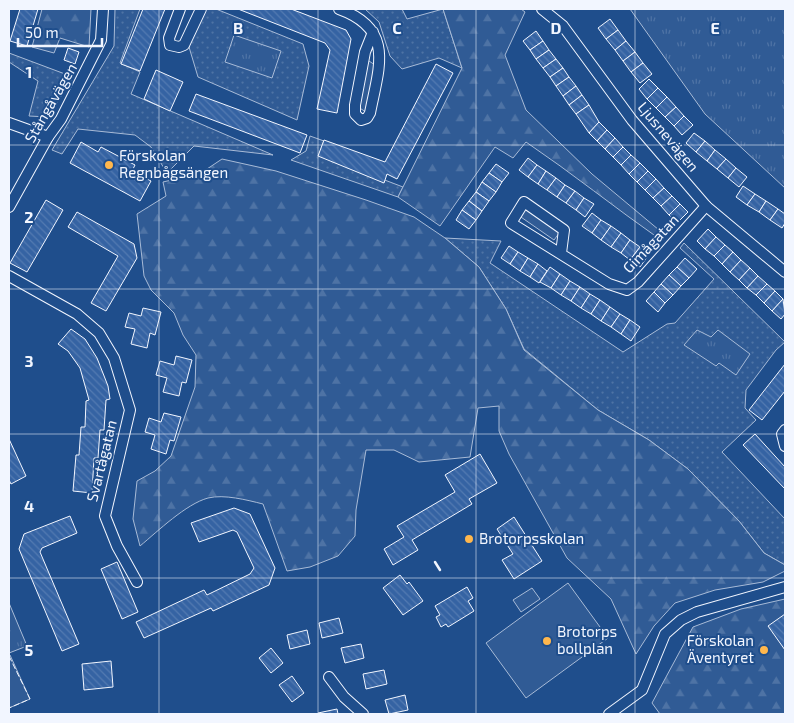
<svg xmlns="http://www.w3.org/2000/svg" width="794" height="723" font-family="'Exo 2',sans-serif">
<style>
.grass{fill:url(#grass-dots);stroke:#a8bbd7}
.forest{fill:url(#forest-firs);stroke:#a8bbd7}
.park{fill:url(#park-tufts);stroke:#a8bbd7}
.built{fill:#305b95;stroke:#a8bbd7}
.building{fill:url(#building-back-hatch);stroke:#f2f6ff}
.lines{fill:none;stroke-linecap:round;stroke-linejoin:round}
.street-casing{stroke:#f2f6ff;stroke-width:12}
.street{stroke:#1f4e8c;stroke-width:10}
.fence{stroke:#f2f6ff;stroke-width:1;stroke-dasharray:6 2.5;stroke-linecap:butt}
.wall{stroke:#f2f6ff;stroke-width:2.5}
.grid{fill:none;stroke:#f2f6ff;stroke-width:1;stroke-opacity:0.55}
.poi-dot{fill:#ffb74d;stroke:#1f4e8c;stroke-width:2}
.labels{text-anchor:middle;stroke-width:4;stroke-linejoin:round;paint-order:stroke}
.street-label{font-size:15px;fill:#f2f6ff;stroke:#1f4e8c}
.poi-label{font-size:15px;fill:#f2f6ff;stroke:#1f4e8c;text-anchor:start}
.grid-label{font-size:16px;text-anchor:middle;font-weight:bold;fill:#f2f6ff;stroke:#1f4e8c;stroke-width:4;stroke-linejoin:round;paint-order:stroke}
</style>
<defs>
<pattern id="grass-dots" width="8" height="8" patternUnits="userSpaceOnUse" patternTransform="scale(1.25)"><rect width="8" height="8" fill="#305b95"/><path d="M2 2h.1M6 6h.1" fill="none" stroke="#4e73a5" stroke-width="1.8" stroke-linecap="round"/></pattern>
<pattern id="forest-firs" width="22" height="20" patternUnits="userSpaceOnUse" patternTransform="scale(1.25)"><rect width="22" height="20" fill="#305b95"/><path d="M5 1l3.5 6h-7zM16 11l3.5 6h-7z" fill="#4e73a5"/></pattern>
<pattern id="park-tufts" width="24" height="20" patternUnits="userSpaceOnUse" patternTransform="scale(1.25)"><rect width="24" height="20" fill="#305b95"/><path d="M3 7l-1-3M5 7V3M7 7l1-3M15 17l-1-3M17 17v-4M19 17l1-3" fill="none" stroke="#4e73a5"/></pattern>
<pattern id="building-back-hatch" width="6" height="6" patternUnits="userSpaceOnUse" patternTransform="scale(1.25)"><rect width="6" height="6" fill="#3563a3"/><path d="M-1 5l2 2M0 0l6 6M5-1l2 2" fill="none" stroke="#537ab1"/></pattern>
</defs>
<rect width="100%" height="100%" fill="#1f4e8c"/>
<g class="grass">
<polygon points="115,9 140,9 120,63 140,72 131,94 273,155 194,146 167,173 151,147 135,135 78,129 62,154 52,150 114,46"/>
<polygon points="203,9 216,9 303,44 309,66 297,120 198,77 189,47"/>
<polygon points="365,9 402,9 407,19 443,9 462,68 439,58 402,69 390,56 379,22"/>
<polygon points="9,53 73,77 48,117 29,116 38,81 9,62"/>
<polygon points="310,136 324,141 319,155 403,187 398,197 291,160 306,151"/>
<polygon points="445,238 501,241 490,263 623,352 667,324 675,323 714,279 680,248 684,243 785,342 776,350 746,390 745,408 756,420 722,452 785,519 785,565 764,553 739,521 688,469 649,440 598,410 524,349 506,309 479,267"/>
</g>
<g class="forest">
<polygon points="42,9 91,9 89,47 60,38 54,53 32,47"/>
<path d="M443 9H521L525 12 505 55 526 110 592 174 665 235 661 240C615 208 572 173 526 142L513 158 495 147 440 226 398 197 462 68Z"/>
<path d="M222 159 276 171 366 200 414 217 445 238 479 267 506 309 524 350 598 410 649 440 688 469 739 521 764 553 785 565V571L763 582 715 590 675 603 654 626 636 654 611 599 567 558 509 454 499 431V406L478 408 470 457 419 462 394 450H366L356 510 355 536 338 556 310 567 287 571 263 504C247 500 224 494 208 498 186 504 158 531 140 546L133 519 137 481 155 471 171 456 195 387 196 355 183 335 174 313 151 290 144 276 137 214 166 196 163 182 201 173Z"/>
<polygon points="785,599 785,714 660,714 652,703 693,627 741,609"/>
</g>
<g class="park">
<polygon points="630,9 785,9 785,188 705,114"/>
<polygon points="234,35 281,51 272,78 225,62"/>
<polygon points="697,330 711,337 718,330 750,354 736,375 719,363 716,366 684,345"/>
<polygon points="9,603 27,646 9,653"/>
</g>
<g class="built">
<polygon points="366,59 375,65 366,112 358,107"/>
<polygon points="523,206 560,232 554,240 518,215"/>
<polygon points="568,583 608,638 526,698 486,643"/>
<polygon points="532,588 540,599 521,612 513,600"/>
<polygon points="10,655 30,699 9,708 9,656"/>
</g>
<g class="building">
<polygon points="20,9 38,9 27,46 10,41"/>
<polygon points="143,9 165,9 140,71 121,64"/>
<polygon points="238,9 291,9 346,30 351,39 337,113 317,109 330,50 325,43"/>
<polygon points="610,19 618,30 606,39 598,28"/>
<polygon points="618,30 626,41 615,50 606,39"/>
<polygon points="536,31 543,41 530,50 523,41"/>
<polygon points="543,41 549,50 536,59 530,50"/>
<polygon points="626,41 635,52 623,61 615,50"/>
<polygon points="68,48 79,52 75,64 64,60"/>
<polygon points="549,50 556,59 543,68 536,59"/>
<polygon points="635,52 643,63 631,72 623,61"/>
<polygon points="556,59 563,68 550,77 543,68"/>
<polygon points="643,63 652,74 640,83 631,72"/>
<polygon points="436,64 453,73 397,179 387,174 384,183 318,156 324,140 385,162"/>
<polygon points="563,68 569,77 556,86 550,77"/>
<polygon points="156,70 183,82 170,111 144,99"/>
<polygon points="569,77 576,86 563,96 556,86"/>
<polygon points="649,79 658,88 647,99 639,89"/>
<polygon points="576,86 582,95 569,105 563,96"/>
<polygon points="658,88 667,97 656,108 647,99"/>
<polygon points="196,94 307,135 300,153 189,111"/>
<polygon points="582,95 589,105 576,114 569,105"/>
<polygon points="667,97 676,107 665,117 656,108"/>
<polygon points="589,105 599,122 589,133 576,114"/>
<polygon points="676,107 684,116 674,126 665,117"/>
<polygon points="684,116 693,125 682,135 674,126"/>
<polygon points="599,122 607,130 597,141 589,133"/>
<polygon points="607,130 615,138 605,149 597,141"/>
<polygon points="694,133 705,141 696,152 686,143"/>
<polygon points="615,138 623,147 613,157 605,149"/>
<polygon points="705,141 715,150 707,161 696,152"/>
<polygon points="81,142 98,152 101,147 135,165 132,171 151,181 140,201 70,163"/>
<polygon points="623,147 631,155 621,165 613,157"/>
<polygon points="715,150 726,159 717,169 707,161"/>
<polygon points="631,155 640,163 629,174 621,165"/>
<polygon points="528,158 537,165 528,177 519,170"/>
<polygon points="726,159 736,168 728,178 717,169"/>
<polygon points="640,163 648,171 637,182 629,174"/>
<polygon points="496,164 509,173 502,182 489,173"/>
<polygon points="537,165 546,171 538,184 528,177"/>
<polygon points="736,168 747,177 739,187 728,178"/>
<polygon points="546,171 556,178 547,190 538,184"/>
<polygon points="648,171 656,179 645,190 637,182"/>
<polygon points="489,173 502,182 496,192 482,182"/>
<polygon points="556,178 565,185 557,197 547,190"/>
<polygon points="656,179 664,188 653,198 645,190"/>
<polygon points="482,182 496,192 489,201 476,192"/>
<polygon points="565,185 575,191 566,203 557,197"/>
<polygon points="743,186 755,194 747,205 736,197"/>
<polygon points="664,188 672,196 661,206 653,198"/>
<polygon points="575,191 584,198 576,210 566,203"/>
<polygon points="476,192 489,201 482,211 469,201"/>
<polygon points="755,194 766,201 759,212 747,205"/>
<polygon points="672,196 680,204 669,215 661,206"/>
<polygon points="584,198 594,204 585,217 576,210"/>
<polygon points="46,200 63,210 27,272 10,263"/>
<polygon points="469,201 482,211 476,220 462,210"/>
<polygon points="766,201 778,209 770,220 759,212"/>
<polygon points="680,204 688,212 677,223 669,215"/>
<polygon points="778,209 785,214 785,223 782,228 770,220"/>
<polygon points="462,210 476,220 469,229 456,220"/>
<polygon points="77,212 134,244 137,258 106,311 91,303 118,256 68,227"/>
<polygon points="592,213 601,220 592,233 582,226"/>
<polygon points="601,220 611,226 601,240 592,233"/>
<polygon points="611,226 621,233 611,247 601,240"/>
<polygon points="708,229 716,237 705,249 697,241"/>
<polygon points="621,233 630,240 621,253 611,247"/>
<polygon points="716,237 725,245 714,256 705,249"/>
<polygon points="630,240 640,247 630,260 621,253"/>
<polygon points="725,245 733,252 722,264 714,256"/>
<polygon points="509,246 518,252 510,264 501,258"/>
<polygon points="640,247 650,253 640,267 630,260"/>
<polygon points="518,252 528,258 520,271 510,264"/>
<polygon points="733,252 741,260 730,272 722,264"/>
<polygon points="528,258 538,264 530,277 520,271"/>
<polygon points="685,258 697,269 689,278 677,267"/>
<polygon points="741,260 750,268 739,280 730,272"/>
<polygon points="538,264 547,271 539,283 530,277"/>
<polygon points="550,267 560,274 551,288 540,282"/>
<polygon points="677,267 689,278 681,286 669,275"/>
<polygon points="750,268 758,276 747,288 739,280"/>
<polygon points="560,274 570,281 561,295 551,288"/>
<polygon points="669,275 681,286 673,295 661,284"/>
<polygon points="758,276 767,284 756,295 747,288"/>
<polygon points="570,281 580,287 571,301 561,295"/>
<polygon points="661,284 673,295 665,303 654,292"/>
<polygon points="767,284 775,291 764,303 756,295"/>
<polygon points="580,287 590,294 581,308 571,301"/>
<polygon points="775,291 783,299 772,311 764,303"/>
<polygon points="654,292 665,303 658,312 646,301"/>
<polygon points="590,294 600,300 591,314 581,308"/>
<polygon points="783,299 785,314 781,319 772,311"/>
<polygon points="600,300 610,307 601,321 591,314"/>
<polygon points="610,307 620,314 611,327 601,321"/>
<polygon points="143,308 161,312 155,335 150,333 147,348 131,344 135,329 125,327 129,313 141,316"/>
<polygon points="620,314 630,320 621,334 611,327"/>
<polygon points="630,320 640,327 631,341 621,334"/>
<polygon points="71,329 85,339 97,358 108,386 110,399 106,400 104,430 100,430 98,458 94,458 92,493 73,491 76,455 79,455 81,427 85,427 86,401 89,400 80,368 68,351 58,344"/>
<polygon points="176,356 192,360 186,383 182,382 179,396 163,392 167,378 156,375 160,361 174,365"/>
<polygon points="785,364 785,391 762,420 749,410"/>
<polygon points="164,413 181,417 174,441 170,440 166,454 151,449 155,435 145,432 149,418 161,422"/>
<polygon points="755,434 785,467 785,489 743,445"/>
<polygon points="9,439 26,476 11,484 9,480"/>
<polygon points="480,454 497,483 469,499 472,504 412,540 418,550 393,565 384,549 404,537 397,526 455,492 445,475"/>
<polygon points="234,508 250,514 275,568 269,585 213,611 211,608 144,638 136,622 204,590 207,595 250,574 254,568 237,532 233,530 199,542 191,523"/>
<polygon points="70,516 77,533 42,548 40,552 79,644 62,651 19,549 24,534"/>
<polygon points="514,517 542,561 514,579 502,560 513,554 497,529"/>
<polygon points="117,562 138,612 122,619 101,569"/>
<polygon points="400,575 407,584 409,582 423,601 403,615 383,588"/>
<polygon points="467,587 473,598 468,601 474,611 448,627 446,624 441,627 436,617 440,615 435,606"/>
<polygon points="785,614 785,650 768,626"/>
<polygon points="339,618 343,633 322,638 319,623"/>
<polygon points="307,630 310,644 290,649 287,635"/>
<polygon points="361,644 364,658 345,663 341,648"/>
<polygon points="271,648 283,663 271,673 259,658"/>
<polygon points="111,661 113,687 84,690 82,664"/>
<polygon points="384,670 387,684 366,689 363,674"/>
<polygon points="292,676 304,693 292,702 279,685"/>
<polygon points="405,695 408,710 389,714 385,700"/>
<polygon points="337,709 338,714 318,714 318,713"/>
</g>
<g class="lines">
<defs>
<g id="street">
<polyline points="180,9 169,38 170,45 179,47 184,45 201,9"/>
<path d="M339 9C395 29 379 67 370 113L367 118 361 120 355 114V105L365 52 373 32"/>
<polyline points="542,9 563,26 632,120 706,206 785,272"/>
<polyline points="9,123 48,137"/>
<polyline points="9,207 48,137 61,119 101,40 103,9"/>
<polyline points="561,253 564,230 524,202 511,223 609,284 627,290 638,282 706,206"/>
<polyline points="9,276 77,314 99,333 114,358 130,410 105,516 117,546 137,582"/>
<polyline points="785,430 782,434 785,446"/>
<polyline points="329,677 344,697 363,714"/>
<polyline points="609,714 642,690 665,634 681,620 697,612 785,587"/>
</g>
</defs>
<use href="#street" class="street-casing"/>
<use href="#street" class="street"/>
<polyline class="fence" points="9,656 30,699 9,708"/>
<polyline class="wall" points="435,562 440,570"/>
</g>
<path class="grid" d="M159 9V714M318 9V714M476 9V714M635 9V714M9 145H785M9 289H785M9 434H785M9 578H785"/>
<g class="poi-dot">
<circle cx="109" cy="165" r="5"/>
<circle cx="469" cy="539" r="5"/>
<circle cx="547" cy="641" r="5"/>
<circle cx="764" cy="650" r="5"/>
</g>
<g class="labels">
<g class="street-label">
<text transform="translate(51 103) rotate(-60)" y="5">Stångåvägen</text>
<text transform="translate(668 137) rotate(50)" y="5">Ljusnevägen</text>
<text transform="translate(651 244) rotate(-47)" y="5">Gimågatan</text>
<text transform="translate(102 461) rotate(-76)" y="5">Svartågatan</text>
</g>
<g class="poi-label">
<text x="119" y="161">Förskolan<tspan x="119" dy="17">Regnbågsängen</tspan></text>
<text x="479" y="544">Brotorpsskolan</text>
<text x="557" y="637">Brotorps<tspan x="557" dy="17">bollplan</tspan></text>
<text x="754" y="646" text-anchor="end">Förskolan<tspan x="754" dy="17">Äventyret</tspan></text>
</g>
</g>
<g class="grid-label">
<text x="238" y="34">B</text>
<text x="397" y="34">C</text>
<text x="556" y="34">D</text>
<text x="715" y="34">E</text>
<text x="29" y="78">1</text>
<text x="29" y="223">2</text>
<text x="29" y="367">3</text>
<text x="29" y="512">4</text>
<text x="29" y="656">5</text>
</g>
<rect width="794" height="723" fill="none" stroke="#f2f6ff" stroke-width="20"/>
<path d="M18 38v8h84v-8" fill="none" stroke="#f2f6ff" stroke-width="2.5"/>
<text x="25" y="38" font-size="15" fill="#f2f6ff" stroke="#1f4e8c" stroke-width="4" paint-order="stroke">50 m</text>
</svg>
